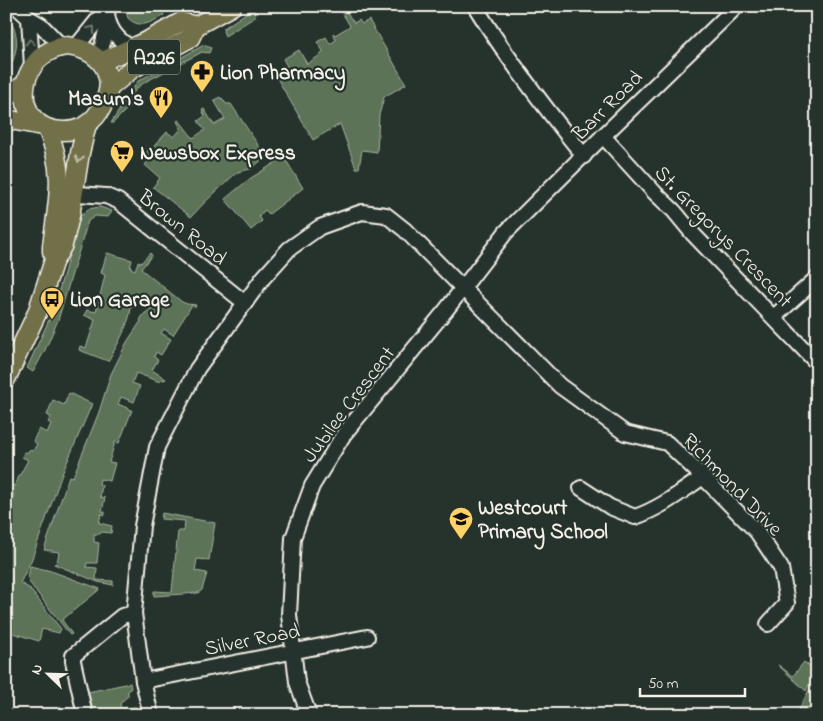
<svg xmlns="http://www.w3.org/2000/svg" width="823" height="721" font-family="'Indie Flower',sans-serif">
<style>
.green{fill:#5c7358;stroke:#a8b2a0}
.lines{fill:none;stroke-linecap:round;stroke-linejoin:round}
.minor-casing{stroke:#f4f1e8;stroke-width:18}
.major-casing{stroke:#f4f1e8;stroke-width:21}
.minor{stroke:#26332d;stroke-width:14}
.major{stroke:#726f4a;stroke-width:18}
.oneway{stroke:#6e766e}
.oneway2{stroke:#c0bda9}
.labels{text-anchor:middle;stroke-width:4.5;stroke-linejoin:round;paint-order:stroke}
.shield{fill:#26332d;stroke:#b6b8b0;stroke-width:1}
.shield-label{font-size:20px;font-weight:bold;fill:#f4f1e8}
.poi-label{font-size:21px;font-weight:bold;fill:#f4f1e8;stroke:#26332d;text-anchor:start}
.street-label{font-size:21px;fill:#f4f1e8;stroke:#26332d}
</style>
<rect width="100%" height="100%" fill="#26332d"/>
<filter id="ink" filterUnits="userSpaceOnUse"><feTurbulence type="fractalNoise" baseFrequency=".02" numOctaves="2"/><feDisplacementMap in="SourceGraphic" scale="10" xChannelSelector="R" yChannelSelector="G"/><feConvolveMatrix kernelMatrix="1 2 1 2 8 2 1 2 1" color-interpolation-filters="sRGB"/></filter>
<g filter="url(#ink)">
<g class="green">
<path d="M124 6H160L164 15C152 22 140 30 128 18Z"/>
<polygon points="343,7 354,23 359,20 362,24 369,20 406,84 384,97 379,115 377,152 362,150 359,168 356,168 340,124 313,140 274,73 287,66 283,59 299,50 307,64 322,54 323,51 317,42 326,37 330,44 336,40 333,33 335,35 350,26 340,9"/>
<polygon points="252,9 255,12 255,17 225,36 223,31 224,28"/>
<path d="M6 16C23 35 17 55 6 75V31L13 36 6 29Z"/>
<polygon points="204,45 211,48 209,53 202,52 145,82 137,88 128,100 131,105 113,123 111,123 138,81"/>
<polygon points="220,97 221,99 222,98 226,104 231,104 266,157 250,169 238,172 234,175 205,202 191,217 153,187 160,178 145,165 150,159 144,155 149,149 156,155 160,151 154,146 167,132 174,137 181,129 177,121 179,120 193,138 205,130 198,121 205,116 202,110 204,109 214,125 225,119 214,100"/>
<polygon points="284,157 303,188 269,214 265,210 259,216 262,221 251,230 225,199 248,180"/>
<polygon points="100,207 112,211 108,217 95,216 88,221 58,320 45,350 33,372 27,368 53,311 80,217 88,209"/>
<path d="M107 253 132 260 130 268 135 270 138 262 141 263 150 253 152 255 141 269 182 302 187 304 196 305 195 307 192 305 173 335 164 329 161 333 171 339 161 355 156 352 154 357 158 360 152 370 166 379 164 380 162 379 160 382 136 373 132 383 140 386 134 402 121 397 118 404 132 410 119 443 115 442 109 462 115 463 110 481 100 479 99 484 102 485 100 497 105 498 102 511 105 512V515L101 514 99 523 112 526 111 533 101 532 100 534H94V542L99 543 97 563H87L86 567 97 568 96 580 113 581V585L98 582 54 564 57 563 59 552 44 550 69 476 73 477 99 412 111 374 127 342 141 321 140 320 144 314 151 309 144 305 131 306C131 321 116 348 108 361L79 350 80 346 86 348 95 320 84 315 87 310 96 312 105 275 101 273Z"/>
<polygon points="69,393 92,404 62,474 31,561 20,583 29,588 61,629 59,633 42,629 39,641 6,631 6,505 8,506 14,494 6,490 6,483 14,486 28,460 22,457 24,452 27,453 29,450 33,451 37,444 33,441 39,429 47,433 51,424 48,422 51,417 47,415 53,400 64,405"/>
<polygon points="162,513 215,523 209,560 197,559 195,571 207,573 202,590 198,593 154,596 154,591 172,592 178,531 184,531 185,521 161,519"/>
<polygon points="30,566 51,571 100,589 62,620 72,634 70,635 29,582 28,578"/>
<polygon points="804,662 816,671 806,691 778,665 793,676"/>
<polygon points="817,675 817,715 796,715"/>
<polygon points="130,683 131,688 128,691 128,696 121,702 120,706 122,708 136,707 139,715 89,715 86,694 88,692"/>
</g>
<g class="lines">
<defs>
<g id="minor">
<polyline points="16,6 29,18 41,25 62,47"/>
<path d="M475 6C507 59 545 108 584 156"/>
<path d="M107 10C107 27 117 40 132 48"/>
<polyline points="29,18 32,66"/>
<polyline points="76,47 109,6"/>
<polyline points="99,59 108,22"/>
<polyline points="603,136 655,193 674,211 693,234 817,363"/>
<polyline points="65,193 106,196 118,201 245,303"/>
<polyline points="774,317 817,278"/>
<path d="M581 488 610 507 635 517C661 508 681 492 703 477"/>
<polyline points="143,681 367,637"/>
<polyline points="85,715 73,661 73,656 122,616 134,613"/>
<polyline points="151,715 143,681 134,613 142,526 157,447 197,369 263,278 289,249 320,227 362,212 386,215 405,230 560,386 625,433 667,443 703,477 757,532 781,568 787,603 768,624"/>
<polyline points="309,715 297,682 289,615 293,538 312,486 344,434 446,310 506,232 603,136 737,6"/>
</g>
<g id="major">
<path d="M66 46C83 47 102 56 107 74 112 89 105 104 96 116 86 127 78 131 63 131 9 130 14 53 66 46Z"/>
<polyline points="101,62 147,41 181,22 196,26"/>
<polyline points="109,88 132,69 190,38 196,26 232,6"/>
<polyline points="6,96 24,85"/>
<polyline points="6,119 42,126"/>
<path d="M47 128C66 174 58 199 52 246V252"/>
<polyline points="6,379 37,313 53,263 63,245 70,216 80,153 87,124"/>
</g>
</defs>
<use href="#minor" class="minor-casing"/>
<use href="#major" class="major-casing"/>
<use href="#minor" class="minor"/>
<use href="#major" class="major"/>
</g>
<defs><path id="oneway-chevron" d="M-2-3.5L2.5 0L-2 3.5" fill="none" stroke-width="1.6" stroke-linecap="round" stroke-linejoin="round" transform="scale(1.25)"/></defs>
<g class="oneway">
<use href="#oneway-chevron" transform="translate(92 29) rotate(-52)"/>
<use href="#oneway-chevron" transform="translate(30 42) rotate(-93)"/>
</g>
<use class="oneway2" href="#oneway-chevron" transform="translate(79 159) rotate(102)"/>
</g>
<defs>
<symbol id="pharmacy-pin" viewBox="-11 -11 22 30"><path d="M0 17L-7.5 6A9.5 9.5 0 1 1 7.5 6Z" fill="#ffd166" stroke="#26332d"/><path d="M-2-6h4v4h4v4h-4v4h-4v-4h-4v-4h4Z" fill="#111"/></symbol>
<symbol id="restaurant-pin" viewBox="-11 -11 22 30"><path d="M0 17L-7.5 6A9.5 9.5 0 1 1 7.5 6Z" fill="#ffd166" stroke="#26332d"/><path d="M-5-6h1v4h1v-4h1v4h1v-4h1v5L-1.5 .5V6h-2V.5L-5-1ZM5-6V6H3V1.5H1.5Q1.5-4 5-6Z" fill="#111"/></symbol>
<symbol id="supermarket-pin" viewBox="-11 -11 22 30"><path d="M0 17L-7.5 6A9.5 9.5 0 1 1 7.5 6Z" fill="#ffd166" stroke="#26332d"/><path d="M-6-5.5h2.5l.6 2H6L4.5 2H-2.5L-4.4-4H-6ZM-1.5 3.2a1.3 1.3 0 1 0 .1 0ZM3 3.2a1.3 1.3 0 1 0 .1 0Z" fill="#111"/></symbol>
<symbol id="bus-pin" viewBox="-11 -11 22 30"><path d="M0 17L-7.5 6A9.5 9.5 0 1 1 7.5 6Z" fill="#ffd166" stroke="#26332d"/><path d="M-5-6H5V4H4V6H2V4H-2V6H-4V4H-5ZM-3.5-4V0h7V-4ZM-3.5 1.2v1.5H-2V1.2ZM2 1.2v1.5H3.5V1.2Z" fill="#111"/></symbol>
<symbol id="school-pin" viewBox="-11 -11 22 30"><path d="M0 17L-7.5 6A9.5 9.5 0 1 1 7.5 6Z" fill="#ffd166" stroke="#26332d"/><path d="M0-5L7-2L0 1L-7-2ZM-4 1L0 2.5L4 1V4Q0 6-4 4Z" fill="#111"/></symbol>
</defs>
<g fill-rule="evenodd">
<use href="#pharmacy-pin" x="188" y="58" width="28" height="38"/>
<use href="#restaurant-pin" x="147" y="84" width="28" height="38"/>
<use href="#supermarket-pin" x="108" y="138" width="28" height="38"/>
<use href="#bus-pin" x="38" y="285" width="28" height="38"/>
<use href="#school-pin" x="447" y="505" width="28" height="38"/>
</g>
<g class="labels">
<rect class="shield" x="128" y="39.5" width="52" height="35" rx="4"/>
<g class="shield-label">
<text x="154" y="64">A226</text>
</g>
<g class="poi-label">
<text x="220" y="79">Lion Pharmacy</text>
<text x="144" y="105" text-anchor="end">Masum's</text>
<text x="140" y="159">Newsbox Express</text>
<text x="70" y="306">Lion Garage</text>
<text x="478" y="514">Westcourt<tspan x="478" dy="24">Primary School</tspan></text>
</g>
<g class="street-label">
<text transform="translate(607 105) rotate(-45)" y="7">Barr Road</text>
<text transform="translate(183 227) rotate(39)" y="7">Brown Road</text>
<text transform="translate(724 236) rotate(46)" y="7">St. Gregorys Crescent</text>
<text transform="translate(348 404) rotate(-53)" y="7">Jubilee Crescent</text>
<text transform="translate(733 484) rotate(46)" y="7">Richmond Drive</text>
<text transform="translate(252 639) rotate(-11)" y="7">Silver Road</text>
</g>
</g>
<rect width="823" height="721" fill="none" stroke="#26332d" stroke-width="25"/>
<rect x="12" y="12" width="798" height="696" fill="none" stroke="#f4f1e8" stroke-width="2" filter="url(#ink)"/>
<g transform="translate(48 674) rotate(293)" stroke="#26332d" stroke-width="4" paint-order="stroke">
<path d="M0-4L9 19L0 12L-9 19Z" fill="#f4f1e8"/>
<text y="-8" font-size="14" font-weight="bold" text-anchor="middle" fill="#f4f1e8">N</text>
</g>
<path d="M640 688v8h105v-8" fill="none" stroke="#f4f1e8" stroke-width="2.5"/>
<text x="648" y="688" font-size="15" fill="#f4f1e8" stroke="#26332d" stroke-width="4" paint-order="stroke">50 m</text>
</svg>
